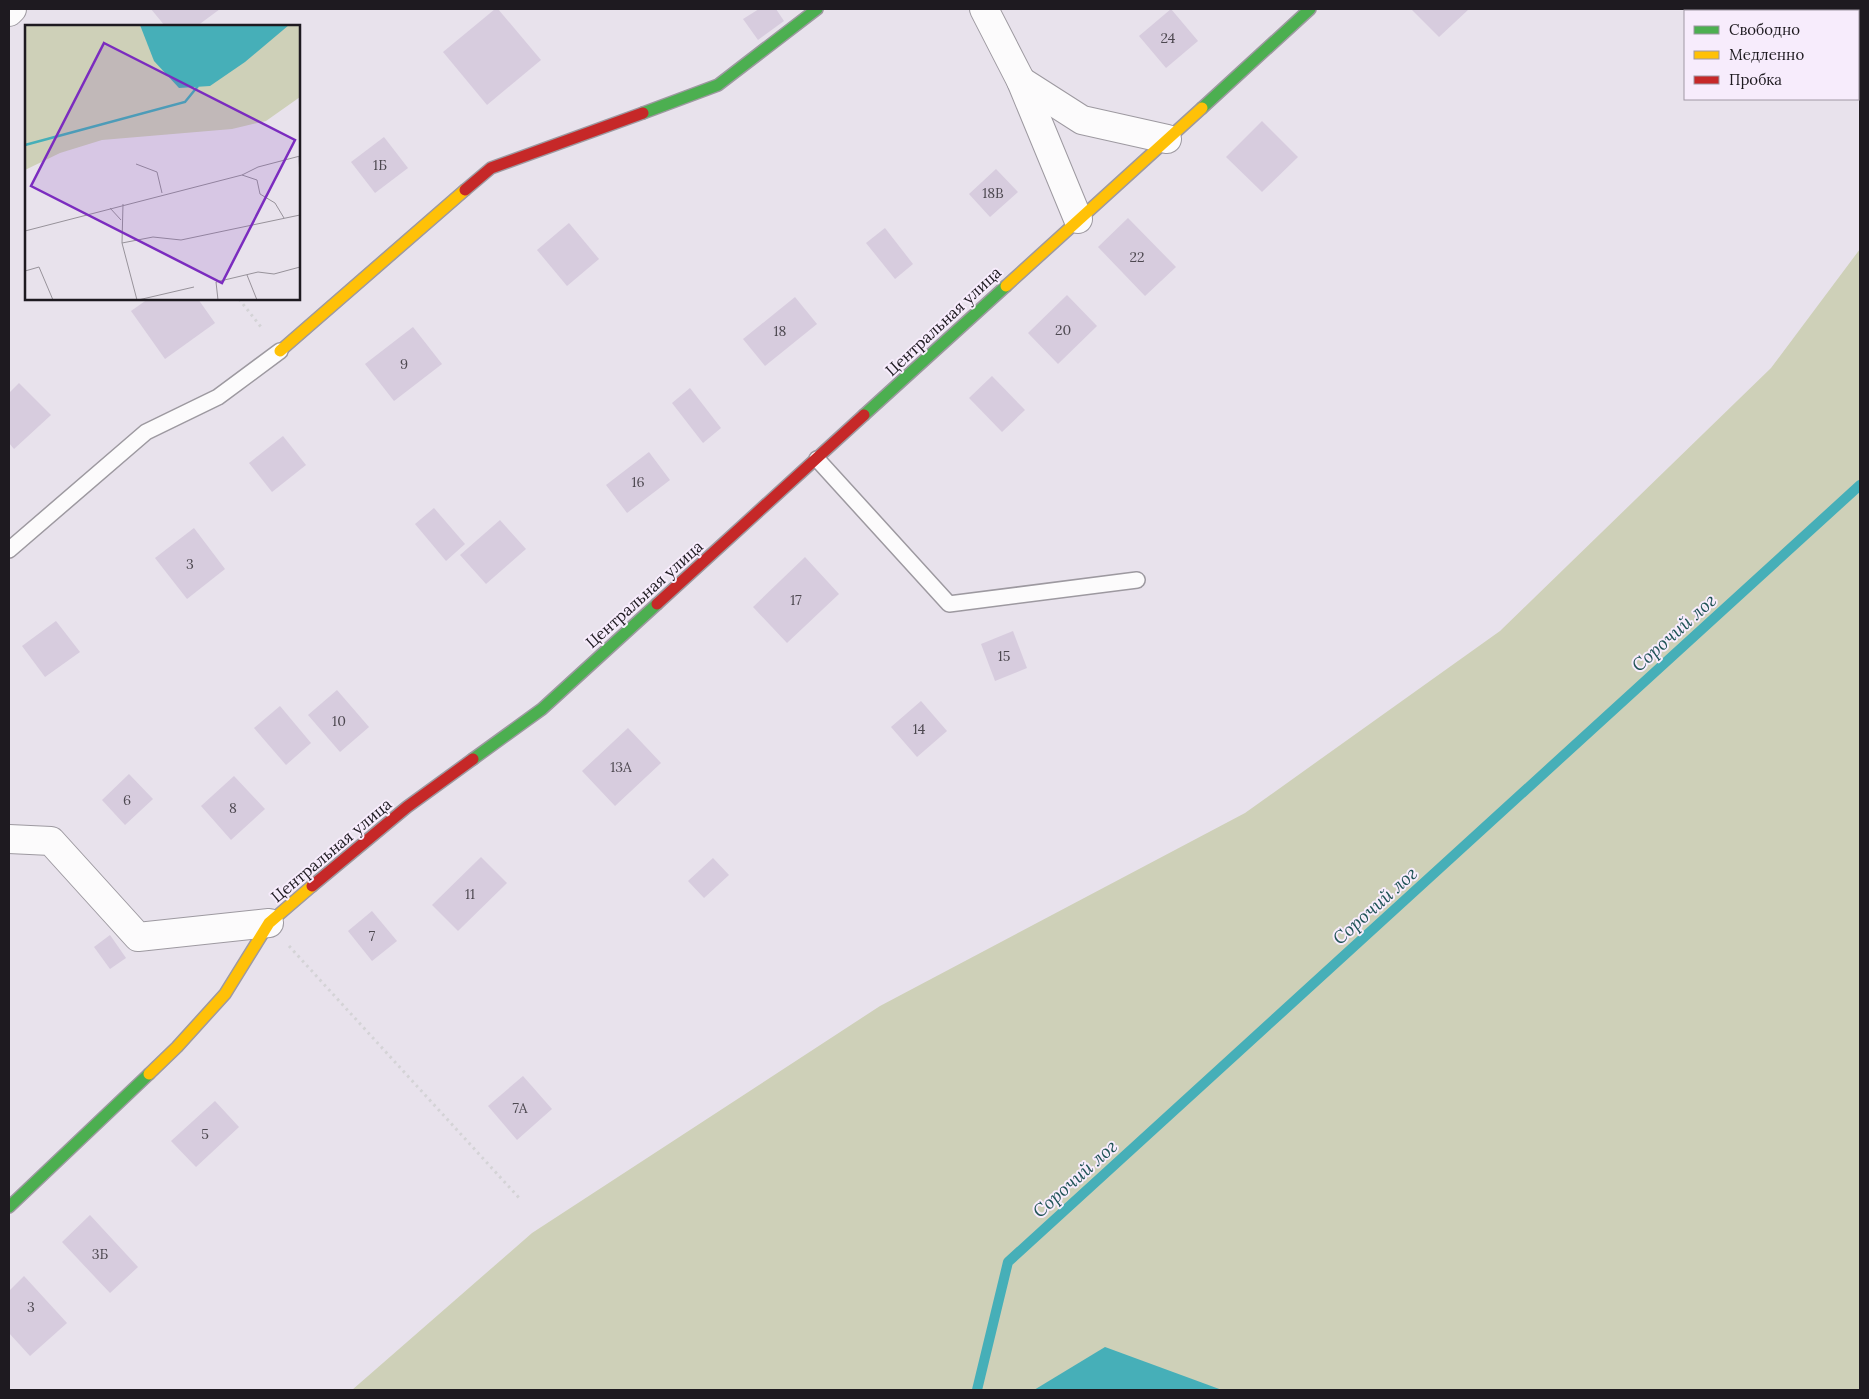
<svg xmlns="http://www.w3.org/2000/svg" width="1869" height="1399" font-family="Lora,serif">
<style>
.green{fill:#ced0b8}
.water{fill:#46afb8}
.lines{fill:none;stroke-linecap:round;stroke-linejoin:round}
.stream{stroke:#46afb8;stroke-width:10}
.building{fill:#d7ccde}
.lane-casing{stroke:#9d99a0;stroke-width:18}
.street-casing{stroke:#9d99a0;stroke-width:30}
.fast-casing{stroke:#9d99a0;stroke-width:14}
.slow-casing{stroke:#9d99a0;stroke-width:14}
.jam-casing{stroke:#9d99a0;stroke-width:14}
.path{stroke:#d4d3d6;stroke-width:3;stroke-dasharray:2.5 4;stroke-linecap:butt}
.lane{stroke:#fcfbfc;stroke-width:15}
.street{stroke:#fcfbfc;stroke-width:28}
.fast{stroke:#4caf50;stroke-width:11}
.slow{stroke:#ffc107;stroke-width:11}
.jam{stroke:#c62828;stroke-width:11}
.labels{text-anchor:middle;stroke-width:4;stroke-linejoin:round;paint-order:stroke}
.number-label{font-size:14px;fill:#4d4850}
.street-label{font-size:16px;fill:#1e1a20;stroke:#f7ecfc}
.water-label{font-size:18px;font-style:italic;fill:#1e5255;stroke:#f7ecfc}
.inset-river{fill:none;stroke:#46afb8;stroke-width:2.5}
.inset-road{fill:none;stroke:#97929a;stroke-width:1}
.view{fill:#7b2cbf;fill-opacity:0.15;stroke:#7b2cbf;stroke-width:2.5}
.inset-edge{fill:none;stroke:#1e1a20;stroke-width:2.5}
</style>
<rect width="100%" height="100%" fill="#e8e2ec"/>
<polygon class="green" points="1860,249 1860,1390 352,1390 532,1233 880,1006 1245,813 1500,631 1771,368"/>
<polygon class="water" points="1105,1347 1222,1390 1034,1390"/>
<g class="lines">
<polyline class="stream" points="977,1390 1008,1262 1860,485"/>
</g>
<g class="building">
<polygon points="151,9 220,9 197,26 165,26"/>
<polygon points="495,9 498,9 541,60 487,105 443,52"/>
<polygon points="759,9 776,9 784,21 758,40 743,19"/>
<polygon points="1171,9 1198,41 1166,68 1139,36"/>
<polygon points="1411,9 1469,9 1439,37"/>
<polygon points="1262,121 1298,157 1262,192 1226,157"/>
<polygon points="384,137 408,168 375,193 351,162"/>
<polygon points="996,169 1018,192 990,217 969,194"/>
<polygon points="1128,218 1176,267 1145,296 1098,247"/>
<polygon points="569,223 599,259 567,286 537,250"/>
<polygon points="885,228 913,264 895,279 866,243"/>
<polygon points="1067,295 1097,326 1058,364 1028,333"/>
<polygon points="795,297 817,324 765,366 743,339"/>
<polygon points="148,299 198,299 215,323 165,359 131,311"/>
<polygon points="413,327 442,364 394,401 365,364"/>
<polygon points="992,376 1025,410 1002,432 969,398"/>
<polygon points="19,383 51,415 14,449 9,443 9,393"/>
<polygon points="690,388 721,428 703,443 672,403"/>
<polygon points="283,436 306,465 272,492 249,463"/>
<polygon points="649,452 670,480 627,513 606,485"/>
<polygon points="434,508 465,544 446,561 415,524"/>
<polygon points="500,520 526,549 486,584 460,555"/>
<polygon points="194,528 225,569 187,599 155,558"/>
<polygon points="805,557 839,594 787,643 753,607"/>
<polygon points="56,621 80,652 45,677 22,646"/>
<polygon points="1013,631 1027,668 995,681 981,644"/>
<polygon points="337,690 369,727 340,752 308,715"/>
<polygon points="921,701 947,731 917,757 891,727"/>
<polygon points="280,706 311,743 286,765 254,728"/>
<polygon points="628,728 661,763 615,806 582,771"/>
<polygon points="129,774 153,799 125,825 102,800"/>
<polygon points="234,776 265,809 231,840 201,806"/>
<polygon points="481,857 507,883 458,931 432,905"/>
<polygon points="713,858 729,875 704,898 688,881"/>
<polygon points="372,911 397,941 372,961 348,931"/>
<polygon points="110,935 126,958 110,969 94,947"/>
<polygon points="523,1076 552,1109 517,1140 488,1106"/>
<polygon points="215,1101 239,1127 196,1167 171,1141"/>
<polygon points="90,1215 138,1267 110,1293 62,1242"/>
<polygon points="24,1276 67,1323 30,1356 9,1333 9,1291"/>
</g>
<g class="lines">
<defs>
<g id="lane">
<polyline points="817,459 949,604 1137,580"/>
<polyline points="9,550 146,432 218,397 280,351"/>
</g>
<g id="street">
<polyline points="984,9 1021,81 1078,219"/>
<polyline points="9,12 12,9"/>
<polyline points="1021,81 1082,120 1167,139"/>
<polyline points="9,839 51,841 138,937 269,923"/>
</g>
<g id="fast">
<polyline points="1202,108 1310,9"/>
<polyline points="643,113 718,85 817,9"/>
<polyline points="864,415 1006,286"/>
<polyline points="473,759 542,709 657,604"/>
<polyline points="9,1207 149,1074"/>
</g>
<g id="slow">
<polyline points="1006,286 1202,108"/>
<polyline points="280,351 465,190"/>
<polyline points="149,1074 177,1047 225,994 269,923 312,886"/>
</g>
<g id="jam">
<polyline points="465,190 491,168 643,113"/>
<polyline points="657,604 864,415"/>
<polyline points="312,886 407,807 473,759"/>
</g>
</defs>
<use href="#lane" class="lane-casing"/>
<use href="#street" class="street-casing"/>
<use href="#fast" class="fast-casing"/>
<use href="#slow" class="slow-casing"/>
<use href="#jam" class="jam-casing"/>
<g class="path">
<polyline points="239,299 261,327"/>
<polyline points="289,946 521,1200"/>
</g>
<use href="#lane" class="lane"/>
<use href="#street" class="street"/>
<use href="#fast" class="fast"/>
<use href="#slow" class="slow"/>
<use href="#jam" class="jam"/>
</g>
<g class="labels">
<g class="number-label">
<text x="1168" y="43">24</text>
<text x="380" y="170">1Б</text>
<text x="993" y="198">18В</text>
<text x="1137" y="262">22</text>
<text x="1063" y="335">20</text>
<text x="780" y="336">18</text>
<text x="404" y="369">9</text>
<text x="638" y="487">16</text>
<text x="190" y="569">3</text>
<text x="796" y="605">17</text>
<text x="1004" y="661">15</text>
<text x="339" y="726">10</text>
<text x="919" y="734">14</text>
<text x="621" y="772">13А</text>
<text x="127" y="805">6</text>
<text x="233" y="813">8</text>
<text x="470" y="899">11</text>
<text x="372" y="941">7</text>
<text x="520" y="1113">7А</text>
<text x="205" y="1139">5</text>
<text x="100" y="1259">3Б</text>
<text x="31" y="1312">3</text>
</g>
<g class="street-label">
<text transform="translate(943 321) rotate(-43)" y="6">Центральная улица</text>
<text transform="translate(644 594) rotate(-42)" y="6">Центральная улица</text>
<text transform="translate(331 850) rotate(-40)" y="6">Центральная улица</text>
</g>
<g class="water-label">
<text transform="translate(1674 633) rotate(-42)" y="6">Сорочий лог</text>
<text transform="translate(1375 906) rotate(-42)" y="6">Сорочий лог</text>
<text transform="translate(1075 1179) rotate(-42)" y="6">Сорочий лог</text>
</g>
</g>
<g transform="translate(25 25)">
<rect width="275" height="275" fill="#e8e2ec"/>
<path d="M0 0H275V72L241 96 207 104 77 115 35 128 0 145Z" fill="#ced0b8"/>
<path d="M115 0H264L220 37 185 61 154 63 129 36Z" fill="#46afb8"/>
<path class="inset-river" d="M0 120 160 77 173 61"/>
<path class="inset-road" d="M274 131 275 154M111 139 132 147 137 168M217 150 232 155 235 169 250 178 259 193M98 179 97 218 112 275M85 183 96 195M0 206 217 150 233 142 275 131M97 218 128 212 156 215 275 190M0 246 14 242 28 275M222 250 232 275M113 275 169 262M193 275 191 257 233 247 249 249 275 242"/>
<path class="view" d="M79 18 270 115 197 258 6 161Z"/>
<rect width="275" height="275" class="inset-edge"/>
</g>
<rect width="1869" height="1399" fill="none" stroke="#1e1a20" stroke-width="20"/>
<rect x="1684" y="10" width="175" height="90" fill="#f7ecfc" stroke="#a098a4"/>
<rect x="1694" y="26" width="25" height="8" fill="#4caf50" stroke="#a098a4"/>
<text x="1729" y="35" font-size="15" fill="#1e1a20">Свободно</text>
<rect x="1694" y="51" width="25" height="8" fill="#ffc107" stroke="#a098a4"/>
<text x="1729" y="60" font-size="15" fill="#1e1a20">Медленно</text>
<rect x="1694" y="76" width="25" height="8" fill="#c62828" stroke="#a098a4"/>
<text x="1729" y="85" font-size="15" fill="#1e1a20">Пробка</text>
</svg>
